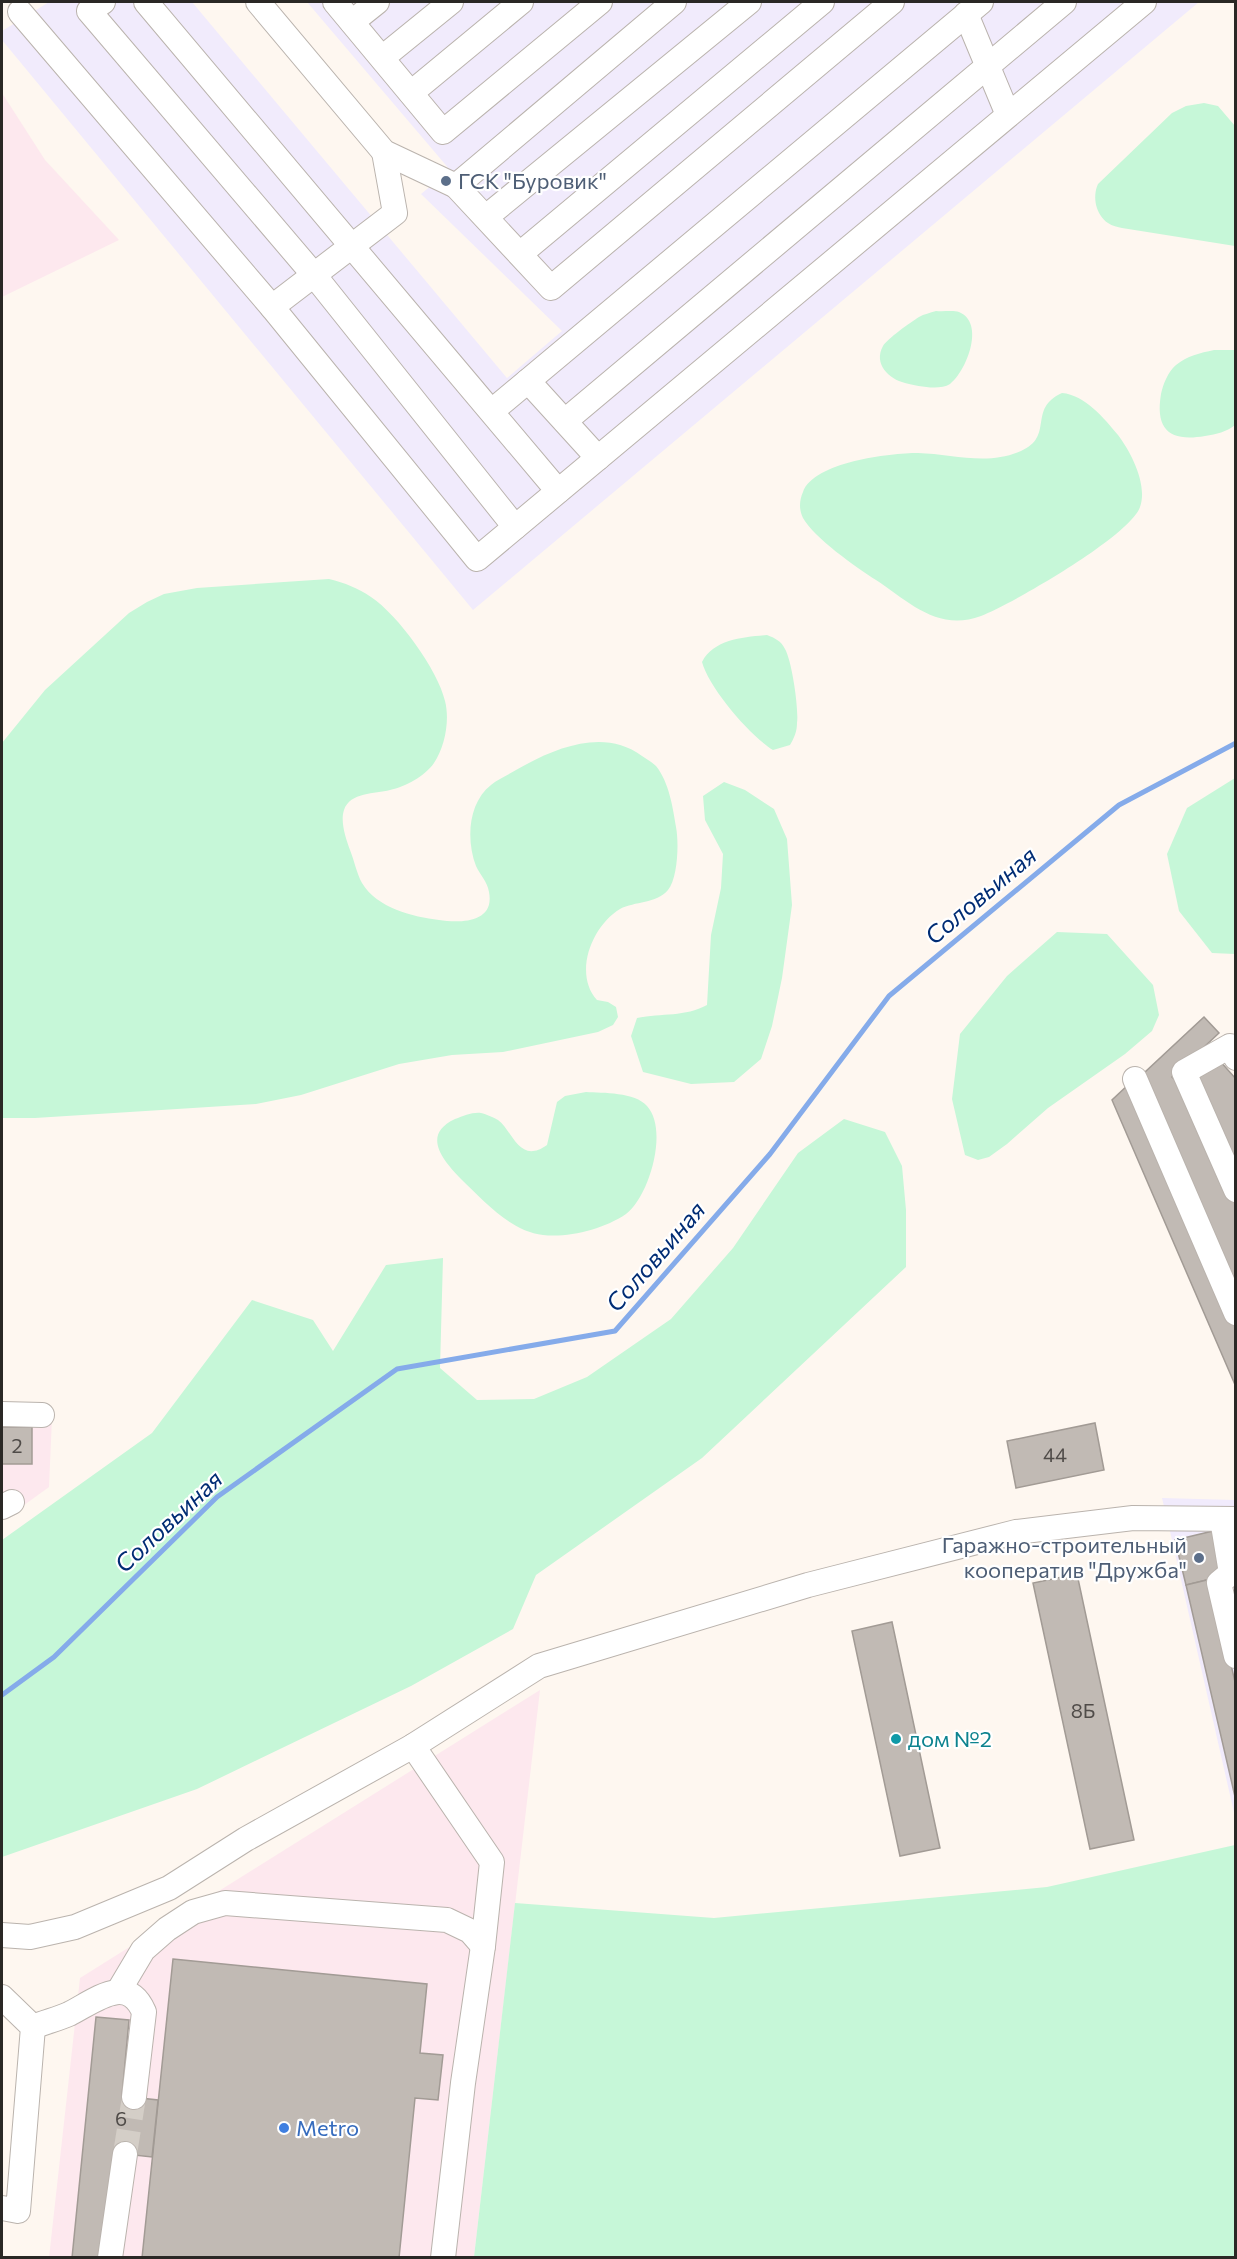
<svg xmlns="http://www.w3.org/2000/svg" width="1237" height="2259" font-family="Commissioner,sans-serif">
<style>
.commercial{fill:#fde8ee}
.industrial{fill:#f1ebfc}
.green{fill:#c6f7d8}
.lines{fill:none;stroke-linecap:round;stroke-linejoin:round}
.stream{stroke:#85abea;stroke-width:5}
.building{fill:#c1bab4;stroke:#a29b95;stroke-width:1.5}
.minor-tunnel{stroke:#d4cec7;stroke-width:24;stroke-dasharray:24 12;stroke-linecap:butt}
.minor-casing{stroke:#bab3ad;stroke-width:26}
.minor{stroke:#fff;stroke-width:24}
.service-dot{fill:#5c6f8a;stroke:#fff;stroke-width:2}
.culture-dot{fill:#0f9aa8;stroke:#fff;stroke-width:2}
.shop-dot{fill:#3f7fe0;stroke:#fff;stroke-width:2}
.labels{text-anchor:middle;stroke-width:4.5;stroke-linejoin:round;paint-order:stroke}
.number-label{font-size:20px;fill:#504c49}
.service-label{font-size:22px;fill:#4e5e75;stroke:#fff;text-anchor:start}
.culture-label{font-size:22px;fill:#0d838f;stroke:#fff;text-anchor:start}
.shop-label{font-size:22px;fill:#366cbe;stroke:#fff;text-anchor:start}
.water-label{font-size:24px;font-style:italic;fill:#002c74;stroke:#fff}
</style>
<rect width="100%" height="100%" fill="#fef7f0"/>
<g class="commercial">
<polygon points="2,93 45,160 119,240 2,297"/>
<polygon points="2,1418 52,1418 49,1487 2,1521"/>
<polygon points="540,1690 474,2257 49,2258 80,1978"/>
</g>
<g class="industrial">
<polygon points="49,2 192,2 507,378 562,331 421,194 450,170 307,2 1199,2 473,610 2,40 2,31"/>
<polygon points="1162,1498 1235,1500 1235,1817 1169,1527"/>
</g>
<g class="green">
<path d="M1204 103 1218 106 1235 126V246L1122 228C1118 227 1112 226 1108 223 1096 215 1092 197 1098 184L1172 113 1186 106Z"/>
<path d="M936 311C943 312 953 310 959 312 986 323 966 372 950 384 939 391 917 386 905 383 889 379 873 364 883 346 887 339 911 322 919 317 924 314 930 313 936 311Z"/>
<path d="M1214 350H1235V425C1226 432 1217 434 1205 436 1170 442 1155 430 1161 394 1163 384 1168 372 1176 365 1187 356 1200 353 1214 350Z"/>
<path d="M1062 393C1085 395 1104 418 1118 435 1131 452 1148 485 1140 507 1130 536 1012 604 981 616 938 632 909 602 876 580 856 567 814 538 803 518 799 510 799 501 803 492 814 462 889 453 918 453 952 454 988 466 1021 451 1055 436 1027 409 1062 393Z"/>
<path d="M329 579C345 583 358 588 371 597 398 615 438 670 445 701 450 720 445 747 434 763 425 776 405 787 390 790 375 794 350 792 344 810 340 822 346 839 350 850 354 860 357 874 362 883 377 908 413 917 439 920 460 923 495 923 489 892 487 881 480 875 476 866 466 840 468 803 491 785 498 779 508 775 516 770 553 749 603 727 642 756 646 759 652 762 656 766 669 782 673 808 676 827 679 842 678 878 668 890 656 904 635 901 620 909 592 926 573 973 597 1000L608 1002 616 1007 618 1017 613 1025 598 1032 503 1052 452 1055 399 1064 301 1095 256 1104 35 1118H2V743L45 690 129 613 147 602 164 594 197 588Z"/>
<path d="M767 635C775 638 781 641 785 649 792 661 799 710 797 723 797 732 794 738 790 745L773 750C750 736 709 688 702 662 714 639 744 637 767 635Z"/>
<polygon points="1235,778 1235,954 1212,953 1179,911 1167,854 1187,808"/>
<path d="M724 782 745 790 774 809 787 839 792 905 782 978 772 1026 761 1059 734 1082 691 1084 643 1072 631 1036 637 1018C662 1013 685 1017 707 1005L711 935 721 888 723 854 705 820 703 796Z"/>
<polygon points="1057,932 1107,934 1153,985 1159,1015 1152,1031 1125,1054 1048,1108 1007,1144 989,1157 978,1160 965,1155 952,1099 960,1034 1007,976"/>
<path d="M586 1092C603 1093 635 1092 647 1106 669 1130 649 1197 626 1214 604 1229 569 1238 543 1235 510 1231 484 1201 461 1179 443 1160 421 1135 455 1119 464 1116 472 1112 481 1113 486 1114 495 1118 498 1120 513 1131 519 1165 547 1145L557 1102 565 1096Z"/>
<polygon points="844,1119 885,1132 902,1166 906,1210 906,1267 702,1458 536,1575 513,1629 411,1686 197,1789 2,1857 2,1540 152,1433 252,1300 313,1320 333,1351 386,1265 443,1258 440,1368 477,1400 534,1399 587,1377 671,1319 733,1248 798,1153"/>
<polygon points="1235,1845 1235,2257 474,2257 515,1903 714,1918 1047,1887"/>
</g>
<g class="lines">
<polyline class="stream" points="2,1695 54,1657 217,1497 397,1369 615,1331 770,1154 889,996 1119,805 1236,743"/>
</g>
<g class="building">
<polygon points="1204,1017 1219,1033 1172,1077 1187,1092 1236,1204 1236,1300 1144,1073"/>
<polygon points="1219,1060 1236,1079 1236,1173 1192,1071"/>
<polygon points="1129,1084 1236,1327 1236,1387 1112,1100"/>
<polygon points="1095,1423 1104,1470 1016,1488 1007,1441"/>
<rect x="2" y="1427" width="30" height="37"/>
<polygon points="1213,1531 1223,1576 1186,1585 1175,1540"/>
<polygon points="1077,1574 1134,1840 1090,1849 1033,1583"/>
<polygon points="1211,1579 1236,1686 1236,1801 1186,1585"/>
<polygon points="892,1622 940,1848 900,1856 852,1631"/>
<polygon points="173,1959 427,1984 420,2053 443,2055 438,2100 415,2098 399,2258 142,2258"/>
<polygon points="96,2017 129,2020 122,2096 158,2100 152,2157 116,2153 106,2258 72,2258"/>
</g>
<g class="lines">
<polyline class="minor-tunnel" points="125,2154 134,2097"/>
<defs>
<g id="minor">
<polyline points="103,2 89,11 314,275 515,527"/>
<polyline points="146,2 558,491"/>
<polyline points="258,2 384,152 456,186 551,288 892,2"/>
<polyline points="335,2 443,132 600,2"/>
<polyline points="20,12 272,307 477,559 1144,2"/>
<polyline points="966,14 1008,115"/>
<polyline points="352,22 377,2"/>
<polyline points="382,58 451,2"/>
<polyline points="411,93 521,2"/>
<polyline points="456,186 674,2"/>
<polyline points="486,217 749,2"/>
<polyline points="520,254 822,2"/>
<polyline points="272,307 395,213 384,152"/>
<polyline points="528,381 598,458"/>
<polyline points="492,411 981,2"/>
<polyline points="565,421 1064,2"/>
<polyline points="1236,1058 1230,1046 1184,1072 1236,1190"/>
<polyline points="1135,1079 1236,1313"/>
<polyline points="2,1414 42,1415"/>
<polyline points="2,1507 12,1502"/>
<polyline points="1222,1519 1231,1573 1219,1583 1236,1656"/>
<polyline points="413,1746 492,1862 483,1946 463,2083 443,2258"/>
<polyline points="2,1935 30,1937 75,1927 169,1888 246,1839 413,1746 539,1666 808,1585 1016,1532 1133,1518 1236,1519"/>
<polyline points="118,1992 143,1950 167,1929 193,1912 225,1903 447,1920 470,1931 483,1946"/>
<polyline points="2,1997 33,2027 18,2211 2,2208"/>
<path d="M33 2027C45 2022 58 2019 69 2014 95 2001 127 1973 144 2012L134 2097"/>
<polyline points="110,2258 125,2154"/>
</g>
</defs>
<use href="#minor" class="minor-casing"/>
<use href="#minor" class="minor"/>
</g>
<g class="service-dot">
<circle cx="446" cy="181" r="6"/>
<circle cx="1199" cy="1558" r="6"/>
</g>
<circle class="culture-dot" cx="896" cy="1739" r="6"/>
<circle class="shop-dot" cx="284" cy="2128" r="6"/>
<g class="labels">
<g class="number-label">
<text x="17" y="1453">2</text>
<text x="1055" y="1462">44</text>
<text x="1083" y="1718">8Б</text>
<text x="121" y="2126">6</text>
</g>
<g class="service-label">
<text x="458" y="189">ГСК "Буровик"</text>
<text x="1187" y="1553" text-anchor="end">Гаражно-строительный<tspan x="1187" dy="25">кооператив "Дружба"</tspan></text>
</g>
<g class="culture-label">
<text x="908" y="1747">дом №2</text>
</g>
<g class="shop-label">
<text x="296" y="2136">Metro</text>
</g>
<g class="water-label">
<text transform="translate(981 896) rotate(-40)" y="8">Соловьиная</text>
<text transform="translate(656 1257) rotate(-49)" y="8">Соловьиная</text>
<text transform="translate(169 1522) rotate(-43)" y="8">Соловьиная</text>
</g>
</g>
<rect width="1237" height="2259" fill="none" stroke="#2a2825" stroke-width="6"/>
</svg>
